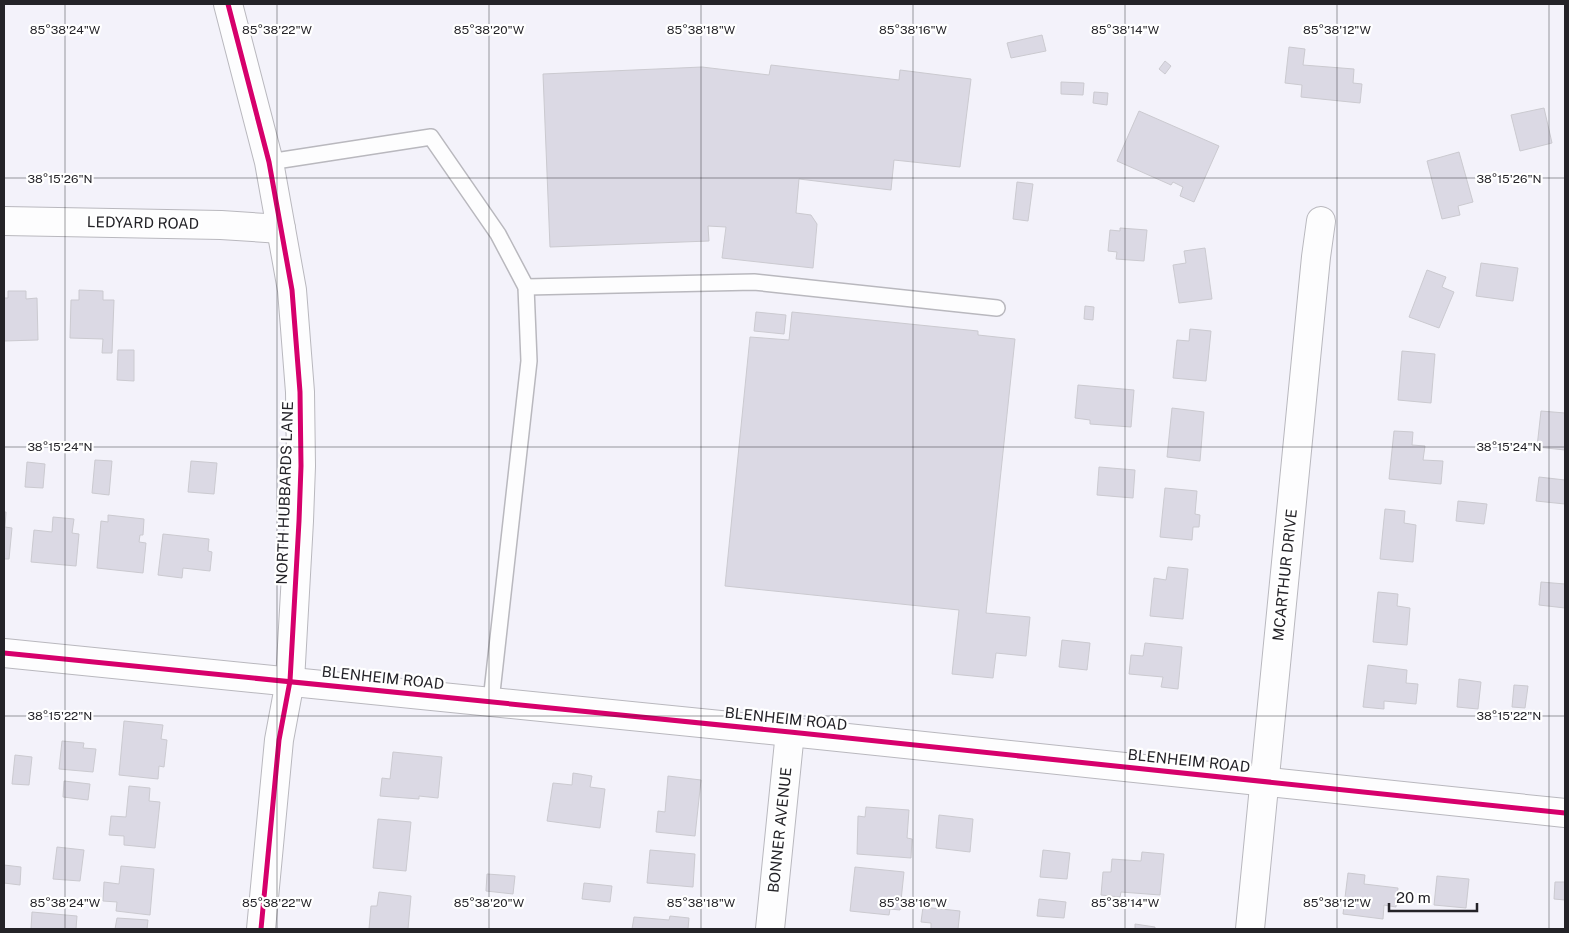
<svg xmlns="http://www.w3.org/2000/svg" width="1569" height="933" font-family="'Public Sans',sans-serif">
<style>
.building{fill:#dbd9e4;stroke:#cbcad0}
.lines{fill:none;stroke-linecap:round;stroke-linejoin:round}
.lane-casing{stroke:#b9b8be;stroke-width:18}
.street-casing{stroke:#b9b8be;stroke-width:30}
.lane{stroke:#fdfdfe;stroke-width:15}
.street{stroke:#fdfdfe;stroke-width:28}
.cycleway-casing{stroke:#fff;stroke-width:8}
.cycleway{stroke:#d6006c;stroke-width:5}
.ticks{fill:none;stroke:#242328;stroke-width:1;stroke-opacity:0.45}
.labels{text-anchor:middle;stroke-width:4.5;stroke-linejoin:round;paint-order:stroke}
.street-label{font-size:15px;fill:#242328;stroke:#fff}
.ticks-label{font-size:12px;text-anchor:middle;fill:#242328;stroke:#fff;stroke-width:4.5;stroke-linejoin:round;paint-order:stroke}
</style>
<rect width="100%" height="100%" fill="#f3f2fa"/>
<g class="building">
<polygon points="1042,35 1046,51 1011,58 1007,43"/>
<polygon points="1289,47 1305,49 1303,65 1354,69 1353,83 1362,84 1360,103 1301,97 1302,85 1285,83"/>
<polygon points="1165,61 1171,66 1165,74 1159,69"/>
<polygon points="771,65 899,80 900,70 971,79 960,167 894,160 891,190 799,179 796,213 811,215 817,224 813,268 722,258 726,227 708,226 709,241 550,247 543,74 702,67 769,75"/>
<polygon points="1061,82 1084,83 1083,95 1061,94"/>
<polygon points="1094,92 1108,93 1107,105 1093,103"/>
<polygon points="1544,108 1552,143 1520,151 1511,115"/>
<polygon points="1139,111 1219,146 1194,202 1180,196 1183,187 1173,182 1171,185 1117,161"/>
<polygon points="1459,152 1473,202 1458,206 1460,215 1442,219 1427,161"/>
<polygon points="1017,182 1033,184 1028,221 1013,219"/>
<polygon points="1120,228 1147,230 1144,261 1116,259 1117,252 1108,251 1110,230 1120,231"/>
<polygon points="1205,248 1212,299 1179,303 1173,265 1186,263 1184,251"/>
<polygon points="1481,263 1518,268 1513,301 1476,296"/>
<polygon points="1427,270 1446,277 1442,287 1454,292 1439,328 1409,317"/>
<polygon points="79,290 103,291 103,300 114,300 112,353 102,353 103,339 70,338 71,300 79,300"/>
<polygon points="8,291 26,291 26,299 37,298 38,340 4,341 4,298 8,298"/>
<polygon points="1085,306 1094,307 1093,320 1084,319"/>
<polygon points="756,312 786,315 784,334 754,331"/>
<polygon points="792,312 978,331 978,335 1015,339 986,613 1030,617 1026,656 996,653 993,678 952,674 959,610 725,586 750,337 789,340"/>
<polygon points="1190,329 1211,331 1206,381 1173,378 1177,340 1189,341"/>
<polygon points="118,350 134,350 134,381 117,380"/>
<polygon points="1402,351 1435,354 1431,403 1398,400"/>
<polygon points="1078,385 1134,390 1131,427 1090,424 1090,420 1075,418"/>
<polygon points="1172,408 1204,412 1200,461 1167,457"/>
<polygon points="1541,411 1565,413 1565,450 1537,447"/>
<polygon points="1394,431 1413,432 1412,445 1425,446 1423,460 1443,461 1441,484 1389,479"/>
<polygon points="95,460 112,461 109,495 92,493"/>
<polygon points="191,461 217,463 214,494 188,492"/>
<polygon points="27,462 45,464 43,488 25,487"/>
<polygon points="1099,467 1135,470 1133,498 1097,495"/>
<polygon points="1539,477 1565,480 1565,504 1536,501"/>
<polygon points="1165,488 1197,491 1195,514 1200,515 1199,527 1193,527 1192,540 1160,537"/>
<polygon points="1458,501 1487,504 1484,524 1456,521"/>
<polygon points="1385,509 1405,511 1404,523 1416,525 1413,562 1380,559"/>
<polygon points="4,512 6,512 5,527 12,528 9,559 4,559"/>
<polygon points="108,515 144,519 143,535 140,535 139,542 146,543 143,573 97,568 101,521 108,522"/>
<polygon points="53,517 74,519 72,533 79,534 76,566 31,562 34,530 52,532"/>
<polygon points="163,534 209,539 208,551 212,552 210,571 183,568 182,578 158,575"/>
<polygon points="1168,567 1188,569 1183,619 1150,616 1154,578 1166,580"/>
<polygon points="1541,582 1565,584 1565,608 1539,605"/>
<polygon points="1378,592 1398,594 1397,606 1410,608 1407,645 1373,642"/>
<polygon points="1062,640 1090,643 1087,670 1059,667"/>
<polygon points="1145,643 1182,647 1178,689 1161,687 1163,677 1129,674 1131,655 1143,656"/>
<polygon points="1368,665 1407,670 1406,683 1418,684 1416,704 1384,701 1384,709 1363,707"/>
<polygon points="1459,679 1481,682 1478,709 1457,707"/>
<polygon points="1514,685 1528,686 1525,708 1512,707"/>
<polygon points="124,721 163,725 161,739 167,740 164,767 159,766 158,779 119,775"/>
<polygon points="62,741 84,743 83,748 96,749 93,772 59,769"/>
<polygon points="393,752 442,757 438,798 419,796 419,799 380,796 382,778 390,779"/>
<polygon points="15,755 32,757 29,785 12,784"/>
<polygon points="573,773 592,776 590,787 605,789 600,828 547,821 553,783 572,785"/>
<polygon points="668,776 701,780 695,836 656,832 658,811 665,812"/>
<polygon points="64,781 90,784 88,800 63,797"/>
<polygon points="129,786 150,788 149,801 160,802 155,848 124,845 124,836 109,835 111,816 126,817"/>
<polygon points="866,807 909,810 907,838 912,839 911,858 857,854 858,816 865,817"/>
<polygon points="939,815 973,819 970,852 936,848"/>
<polygon points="378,819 411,822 406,871 373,868"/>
<polygon points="57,847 84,850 80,881 53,879"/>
<polygon points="650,850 695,854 693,887 647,883"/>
<polygon points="1043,850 1070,853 1067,879 1040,877"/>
<polygon points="1142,852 1164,854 1160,895 1121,892 1120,897 1101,895 1103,872 1111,872 1112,859 1141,861"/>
<polygon points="4,865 21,867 20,885 4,883"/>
<polygon points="121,866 154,869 150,915 116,911 117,902 103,901 104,882 119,884"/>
<polygon points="855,867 904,872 900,910 890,909 889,915 850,911"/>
<polygon points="1348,873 1365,875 1364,884 1398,888 1396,907 1384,905 1383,919 1343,914"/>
<polygon points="487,874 515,876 513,894 486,891"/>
<polygon points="1437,876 1469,879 1466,908 1434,905"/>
<polygon points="1555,882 1565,882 1565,900 1554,899"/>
<polygon points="584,883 612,886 610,902 582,899"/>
<polygon points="379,892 411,896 408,929 369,929 371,906 377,906"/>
<polygon points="1039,899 1066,902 1064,918 1037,916"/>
<polygon points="923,907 960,911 958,929 931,929 931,923 921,922"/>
<polygon points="32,912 77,916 76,929 31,929"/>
<polygon points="670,916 689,918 688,929 632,929 634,917 669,920"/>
<polygon points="117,918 148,920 147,929 115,929"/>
<polygon points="1135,924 1155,927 1155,929 1135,929"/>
</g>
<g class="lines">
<defs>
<g id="lane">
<polyline points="269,162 431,137 498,234 526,287 529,361 491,701"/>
<polyline points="526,287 754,282 997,308"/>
</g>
<g id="street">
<polyline points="228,4 269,162 292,290 300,392 301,466 299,521 290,681 279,740 261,929"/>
<polyline points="4,221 221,225 281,229"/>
<polyline points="4,653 790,732 1565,813"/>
<polyline points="770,929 790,732"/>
<polyline points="1250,929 1316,257 1321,221"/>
</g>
</defs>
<use href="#lane" class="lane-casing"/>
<use href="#street" class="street-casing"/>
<use href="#lane" class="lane"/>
<use href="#street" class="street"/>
<defs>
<g id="cycleway">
<polyline points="228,4 269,162 292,290 300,392 301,466 299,521 290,681 279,740 261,929"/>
<polyline points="4,653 790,732 1565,813"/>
</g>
</defs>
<use href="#cycleway" class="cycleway-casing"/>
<use href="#cycleway" class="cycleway"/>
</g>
<path class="ticks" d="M65 4V929M277 4V929M489 4V929M701 4V929M913 4V929M1125 4V929M1337 4V929M1549 4V929M4 178H1565M4 447H1565M4 716H1565"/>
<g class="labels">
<g class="street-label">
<text transform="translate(143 223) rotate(1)" y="5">LEDYARD ROAD</text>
<text transform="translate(285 493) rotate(-88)" y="5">NORTH HUBBARDS LANE</text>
<text transform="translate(1285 575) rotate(-84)" y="5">MCARTHUR DRIVE</text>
<text transform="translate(383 678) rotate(6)" y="5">BLENHEIM ROAD</text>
<text transform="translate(786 719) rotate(6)" y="5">BLENHEIM ROAD</text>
<text transform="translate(1189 761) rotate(6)" y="5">BLENHEIM ROAD</text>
<text transform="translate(780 830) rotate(-84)" y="5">BONNER AVENUE</text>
</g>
</g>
<g class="ticks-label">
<text x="65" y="34">85°38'24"W</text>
<text x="277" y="34">85°38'22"W</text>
<text x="489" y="34">85°38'20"W</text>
<text x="701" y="34">85°38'18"W</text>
<text x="913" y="34">85°38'16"W</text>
<text x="1125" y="34">85°38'14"W</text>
<text x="1337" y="34">85°38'12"W</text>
<text x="60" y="183">38°15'26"N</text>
<text x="1509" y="183">38°15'26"N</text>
<text x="60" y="451">38°15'24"N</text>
<text x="1509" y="451">38°15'24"N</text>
<text x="60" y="720">38°15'22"N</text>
<text x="1509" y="720">38°15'22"N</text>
<text x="65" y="907">85°38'24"W</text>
<text x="277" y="907">85°38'22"W</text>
<text x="489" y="907">85°38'20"W</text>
<text x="701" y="907">85°38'18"W</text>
<text x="913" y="907">85°38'16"W</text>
<text x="1125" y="907">85°38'14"W</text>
<text x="1337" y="907">85°38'12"W</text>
</g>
<rect width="1569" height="933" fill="none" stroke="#242328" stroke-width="10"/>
<path d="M1389 903v8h88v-8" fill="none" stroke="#242328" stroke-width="2.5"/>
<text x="1396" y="903" font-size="15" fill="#242328" stroke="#ffffff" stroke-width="4" paint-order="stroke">20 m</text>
</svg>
